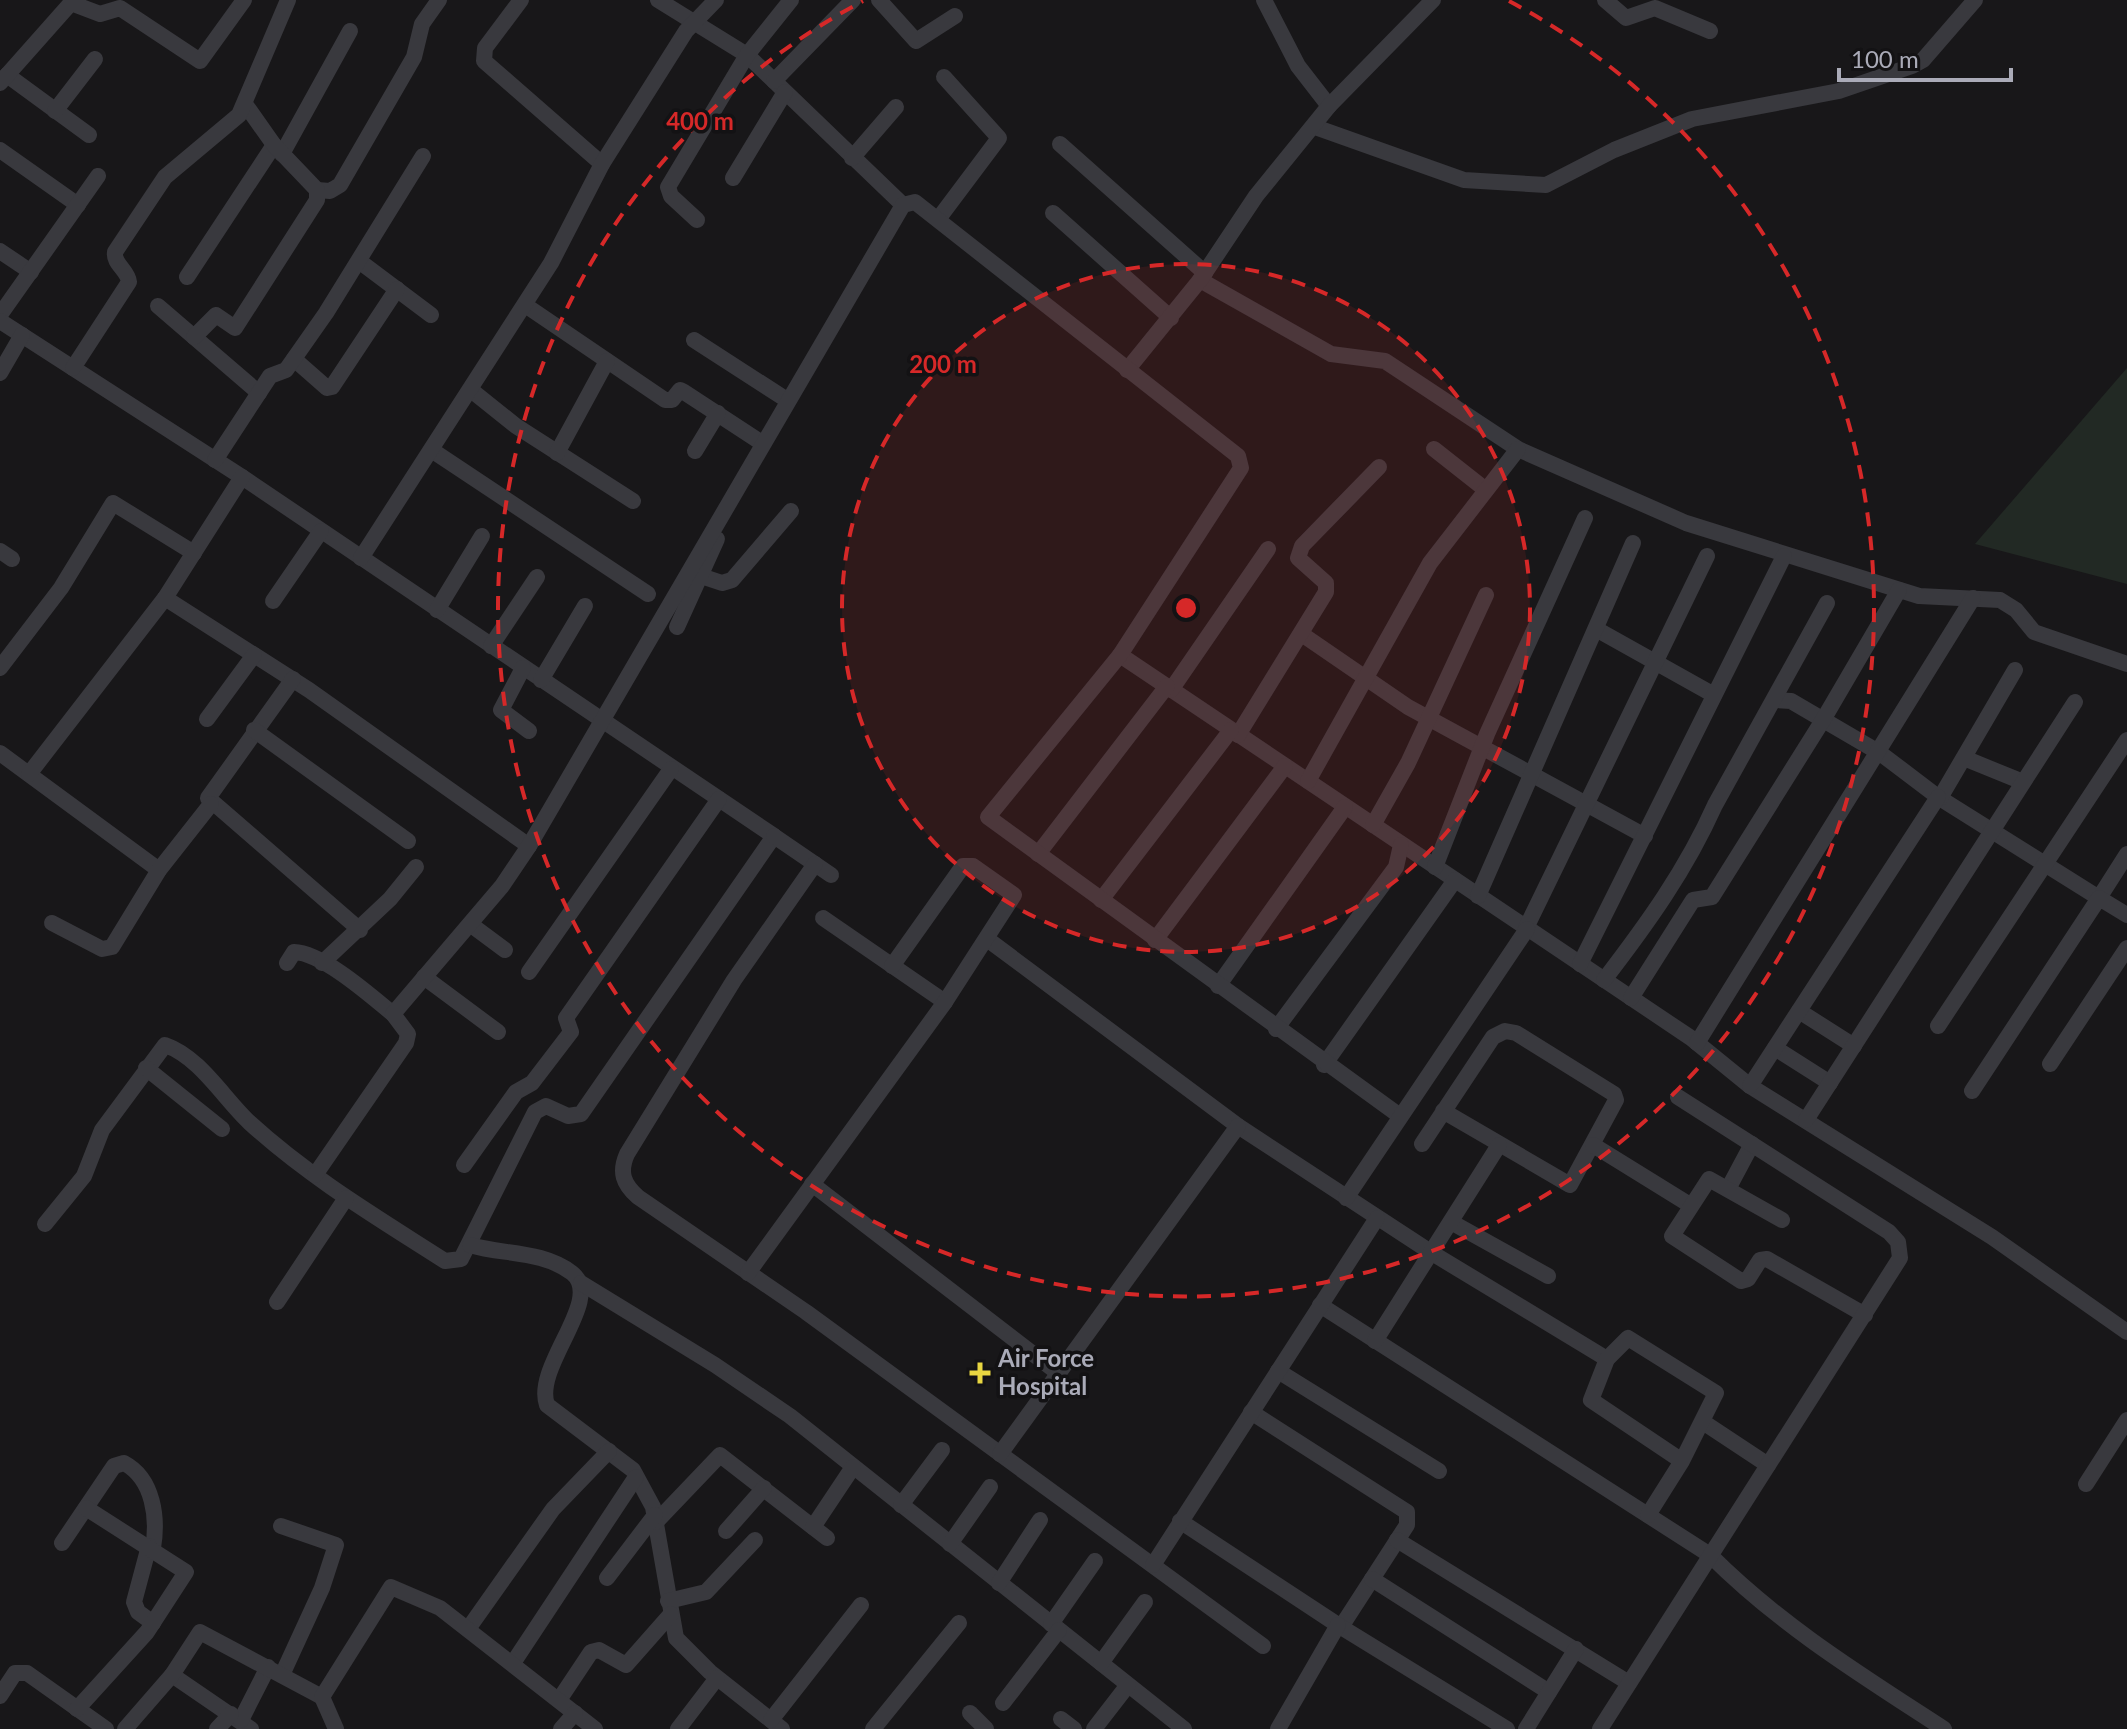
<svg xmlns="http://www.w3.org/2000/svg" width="2127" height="1729" font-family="Lato,sans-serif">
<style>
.green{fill:#222924}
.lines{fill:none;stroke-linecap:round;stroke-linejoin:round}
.minor{stroke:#39393e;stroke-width:16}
.ring{fill:none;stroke:#d62828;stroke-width:4;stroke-dasharray:14 10}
.poi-dot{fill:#e8d641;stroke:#131214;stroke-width:3}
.labels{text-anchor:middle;stroke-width:7;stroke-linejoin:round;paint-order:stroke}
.poi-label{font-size:24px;font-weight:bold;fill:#aaabb8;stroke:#131214;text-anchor:start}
.centre{fill:#d62828;stroke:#131214;stroke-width:4}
.ring-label{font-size:24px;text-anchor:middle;font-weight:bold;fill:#d62828;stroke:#131214;stroke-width:7;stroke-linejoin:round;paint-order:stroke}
</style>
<rect width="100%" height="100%" fill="#181719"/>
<polygon class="green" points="2127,368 2127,584 1975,544"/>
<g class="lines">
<g class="minor">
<polyline points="521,0 485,48 484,61 602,164"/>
<polyline points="658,0 747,55 903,205"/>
<polyline points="879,0 916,41 955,16"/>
<polyline points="1264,0 1298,66 1329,106"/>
<polyline points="1605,0 1626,18 1655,8 1710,31"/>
<polyline points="7,75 89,135"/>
<polyline points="774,81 853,0"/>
<polyline points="0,83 71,3 100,14 120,8 200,61 244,0"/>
<polyline points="55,111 95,59"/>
<polyline points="1315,127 1464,180 1546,185 1614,150 1692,119 1839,91 1912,66 1923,60 1975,0"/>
<polyline points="1060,144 1205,273"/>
<polyline points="0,150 78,205"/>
<polyline points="282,154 350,31"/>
<polyline points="852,158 896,107"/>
<polyline points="733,178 785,92"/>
<polyline points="317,190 330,191 340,185 414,57 422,24 439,0"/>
<polyline points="1053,213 1171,318"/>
<polyline points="939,218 999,138 944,77"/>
<polyline points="697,220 671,196 668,187 747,55 791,0"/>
<polyline points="0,251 31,272"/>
<polyline points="359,261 431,315"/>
<polyline points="187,277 274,145"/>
<polyline points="1200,280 1331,354 1385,361 1518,449 1686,523 1919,596 2000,600 2016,610 2034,632 2127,664"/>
<polyline points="525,305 665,400 672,400 680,390 684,392 762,443"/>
<polyline points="158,306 259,393"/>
<polyline points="0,315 98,176"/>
<path d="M0 321 242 477 774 836 581 1114 568 1116 546 1106 535 1112 461 1259 445 1261C378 1218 309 1177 250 1123 224 1099 200 1057 165 1045L102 1130 84 1176 45 1224"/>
<polyline points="194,337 216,315 235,328 317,200 317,190 274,145 245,104"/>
<polyline points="694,340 787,400"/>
<polyline points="294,359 327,388 332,387 397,289"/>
<path d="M73 368 129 282C128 270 113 264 115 252L165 177 239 115 288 0"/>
<polyline points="1127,370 1200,280 1256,196 1329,106 1433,0"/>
<polyline points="0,373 22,335"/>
<polyline points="471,390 516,426 633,501"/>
<polyline points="1434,449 1486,490"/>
<polyline points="433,451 648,594"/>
<polyline points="695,451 718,413"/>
<polyline points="557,453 607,361"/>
<polyline points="215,460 270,376 286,370 326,313 423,156"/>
<polyline points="0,551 12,559"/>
<polyline points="361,558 551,263 602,164 686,31 716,0"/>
<polyline points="701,576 722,583 732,580 791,511"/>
<polyline points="165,598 309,690 529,846"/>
<polyline points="273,601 321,531"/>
<polyline points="437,610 482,536"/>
<polyline points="677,627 717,539"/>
<polyline points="1596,629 1714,695"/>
<polyline points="1303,635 1408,707 1645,836"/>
<polyline points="491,646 537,577"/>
<polyline points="1120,655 1691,1038 1750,1086 1992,1237 2127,1332"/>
<polyline points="0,668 61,588 113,503 194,553"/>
<polyline points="523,668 501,710 529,731"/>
<polyline points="293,679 208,798 360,930"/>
<polyline points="541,680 585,606"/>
<polyline points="1171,690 1268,549"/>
<polyline points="1775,700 1791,701 1880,753 1938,797 2099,898 2127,854"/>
<polyline points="207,719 254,655"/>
<polyline points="254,730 408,841"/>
<polyline points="1238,735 1326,592 1326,583 1298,558 1302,546 1379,467"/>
<polyline points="0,753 159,870"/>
<polyline points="1964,758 2023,782"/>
<polyline points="29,774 165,598 242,477"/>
<polyline points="1308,781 1430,563 1518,449"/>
<polyline points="1940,798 2015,670"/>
<polyline points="1373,825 1408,763 1486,595"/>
<polyline points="774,836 831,875"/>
<polyline points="1038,854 1167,686"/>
<path d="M815 864 734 980 627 1154C619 1172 623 1184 638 1197L806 1312 1263 1646"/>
<polyline points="1435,867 1487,734 1585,518"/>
<polyline points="1478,896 1633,543"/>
<polyline points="1101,900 1231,730"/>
<polyline points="823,918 945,1002"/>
<polyline points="52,923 102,949 112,947 159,870 211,804"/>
<polyline points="470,924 505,950"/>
<polyline points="1526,928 1707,556"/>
<polyline points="987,939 1238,1126 1432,1253 1607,1359"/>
<polyline points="1155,940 1285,766"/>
<path d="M287 963 294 952C323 953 371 996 393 1014"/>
<polyline points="322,963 390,899 416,867"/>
<polyline points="1580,964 1784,556"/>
<polyline points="529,972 671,769"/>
<polyline points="424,977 498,1032"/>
<path d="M1604 980C1647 924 1686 870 1715 805L1827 603"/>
<polyline points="1218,986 1345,807"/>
<polyline points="1631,998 1693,900 1712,897 1823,720 1899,590"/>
<polyline points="1799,1011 1854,1046"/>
<polyline points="1938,1026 2127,740"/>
<polyline points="1276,1029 1396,867 1401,845"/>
<polyline points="1697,1043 1973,598"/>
<polyline points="1775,1048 1830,1083"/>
<polyline points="2050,1064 2127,948"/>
<polyline points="1324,1065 1455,880"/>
<polyline points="146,1068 222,1129"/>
<polyline points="1750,1086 1938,797"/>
<polyline points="1972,1091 2099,898 2127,915"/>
<polyline points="1806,1120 2075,702"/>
<polyline points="1422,1144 1493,1037 1505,1031 1516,1033 1614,1094 1616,1100 1570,1185 1443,1111"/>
<polyline points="1593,1145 1690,1205"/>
<polyline points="464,1165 516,1092 532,1083 571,1032 566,1018 719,799"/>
<polyline points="315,1175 406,1043 408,1034 393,1014 502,886 529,846 903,205 915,202 1238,456 1241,468 1120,655 988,817 1400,1116"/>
<polyline points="812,1184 1058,1373"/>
<polyline points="1728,1189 1752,1144"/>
<polyline points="1346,1198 1527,929"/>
<polyline points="1782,1220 1709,1179 1672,1236 1741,1281 1748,1279 1760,1260 1767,1259 1865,1315"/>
<polyline points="1451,1222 1548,1276"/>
<path d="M470 1245C503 1255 542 1250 572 1273 605 1299 533 1366 547 1405L633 1470 653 1507 676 1638 710 1672 782 1729"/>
<polyline points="748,1273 945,1002 1014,895 973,866 963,866 892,966"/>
<polyline points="581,1283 715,1365 790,1416 1184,1729"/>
<polyline points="277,1302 346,1198"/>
<path d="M1320 1305 1710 1555C1781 1626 1861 1675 1944 1729"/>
<polyline points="1375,1341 1499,1145"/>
<polyline points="1278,1371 1439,1471"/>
<polyline points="1251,1412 1407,1512 1407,1525 1341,1627"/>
<polyline points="1703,1422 1768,1465"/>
<polyline points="1000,1454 1238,1126"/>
<polyline points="2086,1484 2127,1420"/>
<polyline points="901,1505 942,1450"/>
<polyline points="1648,1515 1682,1461 1716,1393 1628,1338 1607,1359 1591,1400 1682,1461"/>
<polyline points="1180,1521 1341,1627 1507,1729"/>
<polyline points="656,1522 720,1455 827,1538"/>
<polyline points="281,1526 336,1545 322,1588 282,1675"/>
<polyline points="813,1527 853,1467"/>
<polyline points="726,1531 764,1488"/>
<polyline points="1397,1540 1629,1683"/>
<path d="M62 1543 114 1466 124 1463C154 1479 158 1519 153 1548"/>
<polyline points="950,1544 990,1487"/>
<polyline points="149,1546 134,1602 138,1612 153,1623"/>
<polyline points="1153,1565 1377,1218"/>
<polyline points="607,1578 655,1515"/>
<polyline points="1372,1579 1549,1692"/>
<polyline points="999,1583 1040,1520"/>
<polyline points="668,1601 706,1592 755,1540"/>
<polyline points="1051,1624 1095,1561"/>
<polyline points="468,1629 553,1509 609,1451"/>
<polyline points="513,1663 636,1477"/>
<polyline points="1101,1663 1145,1602"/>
<polyline points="172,1675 251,1729"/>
<polyline points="0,1696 15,1673 27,1673 106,1729"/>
<polyline points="559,1700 591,1652 599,1650 626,1665 671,1614"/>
<polyline points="1003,1703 1059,1630"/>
<polyline points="77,1709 147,1632 186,1572 86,1508"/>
<polyline points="970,1713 986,1729"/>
<polyline points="1061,1719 1074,1729"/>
<polyline points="241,1720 268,1667"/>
<polyline points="771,1720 861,1605"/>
<polyline points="125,1729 172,1675 200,1632 322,1697"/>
<polyline points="217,1729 231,1714"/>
<polyline points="336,1729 322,1697 391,1587 440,1608 595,1729"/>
<polyline points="561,1729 575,1713"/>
<polyline points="678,1729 717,1678"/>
<polyline points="873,1729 959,1623"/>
<polyline points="1094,1729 1128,1685"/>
<polyline points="1278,1729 1338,1625"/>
<polyline points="1526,1729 1576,1649"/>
<polyline points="1600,1729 1900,1258 1898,1242 1889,1232 1678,1097"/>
</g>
</g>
<circle cx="1186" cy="608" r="344" fill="#d62828" fill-opacity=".12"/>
<g class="ring">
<circle cx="1186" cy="608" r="344"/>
<path d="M1509 1A688 688 0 1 1 863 1"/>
</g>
<path class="poi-dot" d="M976 1361h8v8h8v8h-8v8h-8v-8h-8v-8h8z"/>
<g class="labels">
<g class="poi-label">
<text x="998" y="1367">Air Force<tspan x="998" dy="28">Hospital</tspan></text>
</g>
</g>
<circle cx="1186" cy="608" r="12" class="centre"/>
<g class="ring-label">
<text x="700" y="130">400 m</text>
<text x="943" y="373">200 m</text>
</g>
<path d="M1839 68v12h172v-12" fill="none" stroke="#aaabb8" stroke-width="4"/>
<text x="1851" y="68" font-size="24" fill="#aaabb8" stroke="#131214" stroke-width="6" paint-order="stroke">100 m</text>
</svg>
